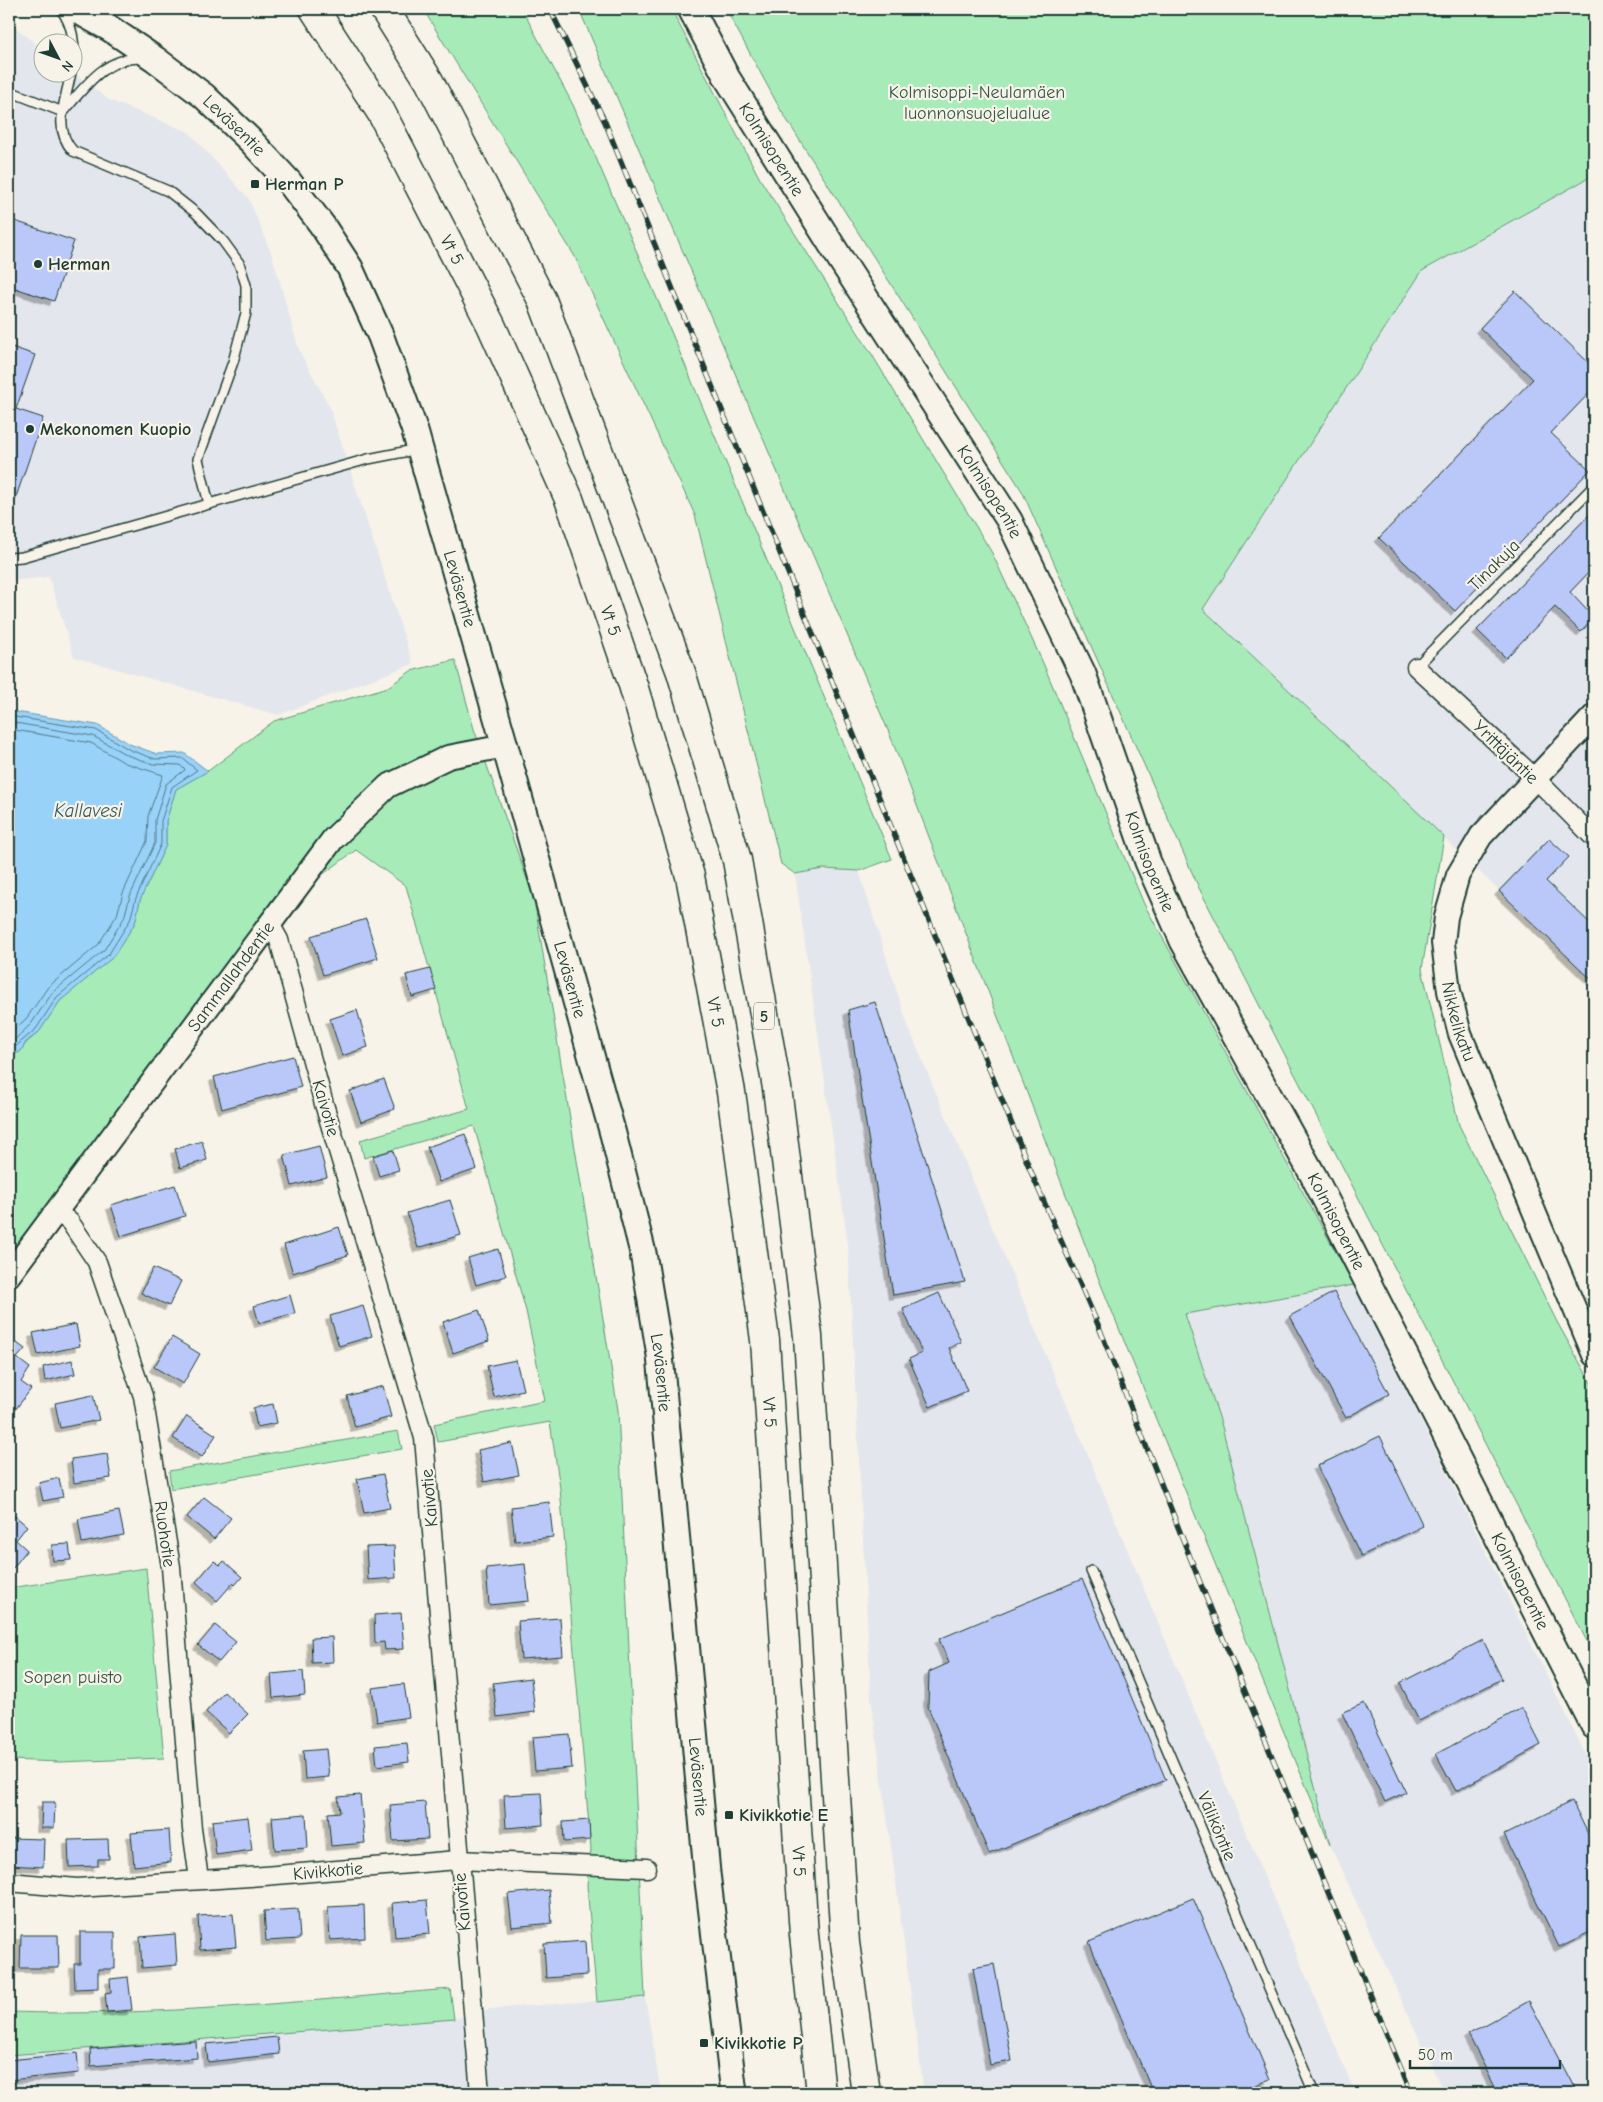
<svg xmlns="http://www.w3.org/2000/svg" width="1603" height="2102" font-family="'Comic Neue',sans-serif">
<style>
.built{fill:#e4e6ed}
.green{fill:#a7ecb8;stroke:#639476}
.water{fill:#99d2f9;stroke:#6896aa}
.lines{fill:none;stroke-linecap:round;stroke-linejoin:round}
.shore{stroke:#507983;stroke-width:1}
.building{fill:#b9c8f9;stroke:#1f3d34;filter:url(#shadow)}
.service-casing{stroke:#1f3d34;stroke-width:12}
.minor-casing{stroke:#1f3d34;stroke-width:21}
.tertiary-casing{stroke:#1f3d34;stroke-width:26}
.secondary-casing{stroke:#1f3d34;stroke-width:29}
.motorway-casing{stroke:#1f3d34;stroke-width:31}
.service{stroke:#f7f3e8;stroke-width:9}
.minor{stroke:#f7f3e8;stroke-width:18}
.tertiary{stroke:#f7f3e8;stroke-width:22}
.secondary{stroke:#f7f3e8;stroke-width:25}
.motorway{stroke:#f7f3e8;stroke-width:28}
.rail-casing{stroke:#1f3d34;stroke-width:5.5}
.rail{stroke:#f7f3e8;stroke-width:4;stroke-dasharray:11;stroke-linecap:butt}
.poi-dot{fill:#1f3d34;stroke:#f7f3e8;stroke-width:2}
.labels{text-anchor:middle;stroke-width:4.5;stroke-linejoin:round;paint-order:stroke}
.shield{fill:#f7f3e8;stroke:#60746a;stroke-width:1}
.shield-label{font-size:16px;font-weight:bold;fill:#1f3d34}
.park-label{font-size:18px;fill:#335748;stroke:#f7f3e8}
.street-label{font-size:18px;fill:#1f3d34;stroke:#f7f3e8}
.poi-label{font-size:18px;font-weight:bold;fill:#1f3d34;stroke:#f7f3e8;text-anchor:start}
.water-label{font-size:19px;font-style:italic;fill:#375b5b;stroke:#f7f3e8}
</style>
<defs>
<filter id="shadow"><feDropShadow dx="-4.5" dy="4.5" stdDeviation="0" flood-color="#0004"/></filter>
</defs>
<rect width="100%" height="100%" fill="#f7f3e8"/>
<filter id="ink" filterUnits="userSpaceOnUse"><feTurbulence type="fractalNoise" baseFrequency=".02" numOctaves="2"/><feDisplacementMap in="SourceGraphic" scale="10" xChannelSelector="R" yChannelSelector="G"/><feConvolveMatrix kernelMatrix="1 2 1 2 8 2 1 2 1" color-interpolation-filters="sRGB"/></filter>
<g filter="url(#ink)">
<g class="built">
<polygon points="9,22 42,49 42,72 73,72 109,100 189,132 249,199 273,258 299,350 330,408 413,664 278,715 74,657 49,577 9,581"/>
<polygon points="1592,176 1594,177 1594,981 1203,609 1422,271"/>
<polygon points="823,869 859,871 908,1026 1355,2093 924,2093 871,1698 848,1244 795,874"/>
<polygon points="1354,1285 1594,1771 1594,2093 1444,2093 1330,1845 1221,1423 1185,1314"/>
<polygon points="645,1997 661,2093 9,2093 9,2055 454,2019 489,2009"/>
</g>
<g class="green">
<polygon points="423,9 522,9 573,105 662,310 892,859 859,871 823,869 795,874 781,864 695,515 574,255"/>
<polygon points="579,9 671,9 760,179 871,353 992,553 1043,663 1144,904 1354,1285 1185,1314 1221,1423 1330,1845 1091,1260 890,735"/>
<polygon points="726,9 1594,9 1594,177 1592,176 1422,271 1203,609 1444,837 1422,969 1459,1125 1557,1322 1594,1388 1594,1655 1199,888 1022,491 780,109"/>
<polygon points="455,660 474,729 534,899 618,1410 645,1997 597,2002 587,1885 591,1849 560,1488 550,1422 438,1442 434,1424 545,1401 526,1311 474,1126 364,1158 360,1140 469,1109 406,886 356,850 259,921 9,1267 9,1058 21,1051 26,1043 39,1032 60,1001 113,957 135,923 140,900 166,845 166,821 176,789 208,771 274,721 388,687 411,671"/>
<polygon points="398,1431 402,1449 171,1489 169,1471"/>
<polygon points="146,1568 164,1758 60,1762 9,1760 9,1588"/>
<path d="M450 1989 454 2019 9 2055V2012C156 2017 303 2001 450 1989Z"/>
</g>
<polygon class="water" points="9,711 97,725 132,745 157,754 184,753 208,771 176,789 166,821 166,845 140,900 135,923 113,957 60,1001 39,1032 26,1042 21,1051 9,1058"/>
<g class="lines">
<g class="shore">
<polyline points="9,716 96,730 130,750 155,759 182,758 197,770 172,787 161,821 161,844 136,898 130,920 109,954 57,997 36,1029 9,1052"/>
<polyline points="9,722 93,736 127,755 153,764 180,765 185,770 166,784 155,820 155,843 130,896 124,918 104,950 53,992 31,1024 9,1045"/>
<polyline points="9,729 91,743 125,763 163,775 148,816 147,841 123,893 117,915 98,945 48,987 26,1019 9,1034"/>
</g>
</g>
<g class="building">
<polygon points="9,219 74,241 54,301 9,286"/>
<polygon points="1515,291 1594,368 1594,388 1551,433 1590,470 1455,611 1379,538 1533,379 1480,328"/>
<polygon points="9,346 35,355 16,409 43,418 15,500 9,498"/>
<polygon points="1594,510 1594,567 1570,592 1594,618 1581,632 1555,607 1506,658 1477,630"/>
<polygon points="1549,839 1569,857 1546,881 1594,927 1594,982 1499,891"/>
<polygon points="366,919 378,958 323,975 311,936"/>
<polygon points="430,969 436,990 412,997 406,975"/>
<polygon points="875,1002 965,1282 893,1295 848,1010"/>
<polygon points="357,1010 368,1047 342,1056 330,1019"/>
<polygon points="293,1056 301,1087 222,1109 214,1077"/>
<polygon points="384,1079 395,1109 361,1122 350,1091"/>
<polygon points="465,1134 477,1169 439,1182 427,1147"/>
<polygon points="202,1141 207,1160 180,1168 175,1149"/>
<polygon points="319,1146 327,1177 292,1186 284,1155"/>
<polygon points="393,1150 399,1170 379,1176 373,1156"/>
<polygon points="175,1185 185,1216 121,1236 111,1205"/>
<polygon points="450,1200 461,1235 418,1248 407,1213"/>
<polygon points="339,1227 348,1255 293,1273 284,1245"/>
<polygon points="498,1249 506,1276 476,1285 468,1258"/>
<polygon points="153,1268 181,1281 169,1306 141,1293"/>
<polygon points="1334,1292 1389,1394 1346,1418 1290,1316"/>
<polygon points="939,1293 961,1342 949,1348 967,1391 930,1407 909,1359 922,1353 903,1309"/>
<polygon points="290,1295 295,1313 259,1323 254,1306"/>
<polygon points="363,1306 372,1336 339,1346 330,1316"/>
<polygon points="479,1310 489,1341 453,1353 443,1322"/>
<polygon points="76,1324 80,1346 38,1355 33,1333"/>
<polygon points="172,1337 200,1354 183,1384 154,1367"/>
<polygon points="13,1340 25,1349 17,1358 30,1368 21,1382 31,1389 15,1410 9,1405 9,1346"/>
<polygon points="72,1360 75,1374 45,1381 43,1367"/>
<polygon points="516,1360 523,1390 494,1397 487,1366"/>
<polygon points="383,1386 391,1417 355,1427 347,1396"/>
<polygon points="93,1395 99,1420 60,1428 55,1403"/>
<polygon points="273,1404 277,1423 257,1427 253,1408"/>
<polygon points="187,1416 216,1435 202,1457 173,1438"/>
<polygon points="1380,1436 1423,1526 1361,1556 1317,1466"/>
<polygon points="512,1443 519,1475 484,1482 478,1450"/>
<polygon points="107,1454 111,1478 74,1483 71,1459"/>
<polygon points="383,1474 390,1508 364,1513 357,1479"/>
<polygon points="59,1478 63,1497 43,1501 39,1483"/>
<polygon points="204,1497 231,1518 214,1539 187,1517"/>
<polygon points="549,1502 553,1537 515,1541 511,1507"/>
<polygon points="9,1511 27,1526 16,1540 27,1550 13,1568 9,1565"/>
<polygon points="119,1511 124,1535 82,1543 78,1519"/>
<polygon points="69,1544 71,1560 53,1561 52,1545"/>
<polygon points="394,1546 396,1578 368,1580 366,1547"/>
<polygon points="214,1561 220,1565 224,1561 242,1577 235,1585 233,1583 217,1601 196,1582"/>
<polygon points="525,1564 529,1601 489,1605 486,1568"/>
<polygon points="1082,1579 1166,1780 989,1854 928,1707 929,1672 949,1663 939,1639"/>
<polygon points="401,1613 404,1649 385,1650 384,1642 375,1643 374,1615"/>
<polygon points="560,1618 563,1656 521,1659 518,1621"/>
<polygon points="215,1625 236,1642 219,1662 198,1645"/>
<polygon points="332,1637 333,1662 312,1663 311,1638"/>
<polygon points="1483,1640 1502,1679 1419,1721 1400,1683"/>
<polygon points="303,1671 305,1695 273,1698 271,1674"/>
<polygon points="531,1678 535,1712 497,1717 493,1683"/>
<polygon points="404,1684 409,1717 377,1722 372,1688"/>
<polygon points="224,1692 248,1714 229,1733 206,1712"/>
<polygon points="1364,1703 1406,1792 1385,1802 1342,1713"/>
<polygon points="1522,1708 1541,1745 1456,1791 1436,1754"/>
<polygon points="569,1734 572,1768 535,1771 532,1737"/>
<polygon points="407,1743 409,1762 377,1766 375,1746"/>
<polygon points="326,1749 329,1777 305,1779 303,1751"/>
<polygon points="541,1793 543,1825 506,1828 504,1795"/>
<polygon points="360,1795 365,1843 331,1846 328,1813 340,1812 338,1797"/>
<polygon points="1572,1801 1594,1846 1594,1930 1559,1947 1504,1835"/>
<polygon points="42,1802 55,1802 54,1828 41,1828"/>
<polygon points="425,1802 428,1839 393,1841 390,1805"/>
<polygon points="306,1814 308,1848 275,1850 272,1817"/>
<polygon points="248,1817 252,1850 216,1855 212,1821"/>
<polygon points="589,1820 590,1840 564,1842 563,1822"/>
<polygon points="169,1830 171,1862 134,1866 131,1833"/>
<polygon points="9,1838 44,1839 43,1867 9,1865"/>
<polygon points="108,1839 109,1859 98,1859 98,1866 69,1867 68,1840"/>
<polygon points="549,1890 552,1923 512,1927 508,1894"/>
<polygon points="1193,1898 1270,2079 1237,2093 1153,2093 1089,1942"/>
<polygon points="427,1900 430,1934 395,1937 392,1903"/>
<polygon points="364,1905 365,1938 330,1940 328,1907"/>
<polygon points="298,1909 300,1939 266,1941 264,1911"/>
<polygon points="233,1914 236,1947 200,1950 198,1916"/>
<polygon points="80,1932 115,1932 115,1969 98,1969 98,1988 75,1989 74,1964 80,1964"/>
<polygon points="175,1934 177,1965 142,1968 140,1937"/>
<polygon points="21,1935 58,1935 59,1968 20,1968"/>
<polygon points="585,1941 587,1975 546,1978 544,1944"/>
<polygon points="994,1964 1012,2061 990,2065 973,1968"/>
<polygon points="128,1977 132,2010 107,2012 105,1993 111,1992 110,1979"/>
<polygon points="1529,2001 1577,2093 1498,2093 1468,2034"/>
<polygon points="277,2037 279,2054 208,2062 206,2044"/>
<polygon points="196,2041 197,2058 91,2066 90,2049"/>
<polygon points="77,2053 79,2073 9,2080 9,2060"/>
<polygon points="1594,2087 1594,2093 1583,2093"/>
</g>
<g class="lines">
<defs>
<g id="service">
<path d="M61 9C73 26 76 45 72 65"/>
<path d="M71 72C66 101 52 128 73 151L168 191 196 213 223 241 239 263 246 285V313L233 362 198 459 209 504"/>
<polyline points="9,91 63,112"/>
<path d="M65 110C87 84 106 56 144 58"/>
<polyline points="9,558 22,557 368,459 419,449"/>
<polyline points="1416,667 1594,486"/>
<polyline points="1091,1571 1314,2093"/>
</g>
<g id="minor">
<polyline points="1416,667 1535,778 1594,838"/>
<polyline points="270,924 279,940 324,1104 424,1438 480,2093"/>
<polyline points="56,1211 70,1222 97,1262 143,1396 171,1567 192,1829 199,1879"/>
<polyline points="9,1882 77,1888 264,1876 458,1860 647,1868"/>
</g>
<g id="tertiary">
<path id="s1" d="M1594 716 1481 836 1458 875 1446 917 1443 943 1449 991 1460 1034 1594 1355"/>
<path id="s2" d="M9 1275 333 839 388 786 448 757 505 746"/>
</g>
<g id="secondary">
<path id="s3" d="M75 9 109 28 155 59 204 96 251 141 289 182 322 225 350 268 381 337 414 428 505 746 613 1134 643 1253 660 1355 707 1873 734 2093"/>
<path id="s4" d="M691 9 727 78 841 260 1009 520 1083 674 1148 862 1183 941 1313 1175 1594 1726"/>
</g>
<g id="motorway">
<path id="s5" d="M314 9 381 112 491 325 569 499 633 685 690 876 731 1092 765 1340 804 1935 821 2093"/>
<polyline points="384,9 429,81 542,300 681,672 737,860 777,1088 808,1336 845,1943 866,2093"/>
</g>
</defs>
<use href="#service" class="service-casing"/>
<use href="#minor" class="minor-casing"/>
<use href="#tertiary" class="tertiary-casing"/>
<use href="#secondary" class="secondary-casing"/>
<use href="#motorway" class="motorway-casing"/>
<use href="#service" class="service"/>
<use href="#minor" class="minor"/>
<use href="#tertiary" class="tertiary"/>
<use href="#secondary" class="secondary"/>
<use href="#motorway" class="motorway"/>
<defs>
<polyline id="rail" points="550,9 605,122 1034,1179 1099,1327 1201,1585 1411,2093"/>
</defs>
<use href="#rail" class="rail-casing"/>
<use href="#rail" class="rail"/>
</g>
</g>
<g class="poi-dot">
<rect x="250" y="179" width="10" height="10" rx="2.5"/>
<circle cx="38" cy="264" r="5"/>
<circle cx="30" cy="429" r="5"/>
<rect x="724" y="1810" width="10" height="10" rx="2.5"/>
<rect x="699" y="2038" width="10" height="10" rx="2.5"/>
</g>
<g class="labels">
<rect class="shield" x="754" y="1002.5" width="20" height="27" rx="4"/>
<g class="shield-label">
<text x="764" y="1022">5</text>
</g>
<g class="park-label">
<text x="977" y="98">Kolmisoppi-Neulamäen<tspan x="977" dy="21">luonnonsuojelualue</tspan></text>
<text x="73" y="1683">Sopen puisto</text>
</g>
<g class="street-label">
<text dy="6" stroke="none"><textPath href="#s3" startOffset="198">Leväsentie</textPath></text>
<text dy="6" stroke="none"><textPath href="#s4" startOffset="162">Kolmisopentie</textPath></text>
<text dy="6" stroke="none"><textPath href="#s5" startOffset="278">Vt 5</textPath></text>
<text dy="6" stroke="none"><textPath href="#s4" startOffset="568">Kolmisopentie</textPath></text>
<text transform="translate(1494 565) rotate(-45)" y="6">Tinakuja</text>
<text dy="6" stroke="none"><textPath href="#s3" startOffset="722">Leväsentie</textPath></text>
<text dy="6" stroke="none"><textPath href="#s5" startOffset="682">Vt 5</textPath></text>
<text transform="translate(1506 752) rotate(44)" y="6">Yrittäjäntie</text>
<text dy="6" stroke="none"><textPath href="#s4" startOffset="972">Kolmisopentie</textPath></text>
<text dy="6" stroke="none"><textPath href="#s2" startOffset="372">Sammallahdentie</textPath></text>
<text dy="6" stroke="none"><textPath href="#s3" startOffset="1128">Leväsentie</textPath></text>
<text dy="6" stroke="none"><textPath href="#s5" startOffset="1088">Vt 5</textPath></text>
<text dy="6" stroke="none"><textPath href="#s1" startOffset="360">Nikkelikatu</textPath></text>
<text transform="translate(326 1108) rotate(74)" y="6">Kaivotie</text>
<text dy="6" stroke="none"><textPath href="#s4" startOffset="1378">Kolmisopentie</textPath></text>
<text dy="6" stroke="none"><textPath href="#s3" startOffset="1532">Leväsentie</textPath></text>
<text dy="6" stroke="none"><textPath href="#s5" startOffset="1492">Vt 5</textPath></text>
<text transform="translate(429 1498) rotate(-95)" y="6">Kaivotie</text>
<text transform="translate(165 1534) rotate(82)" y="6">Ruohotie</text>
<text dy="6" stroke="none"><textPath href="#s4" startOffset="1782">Kolmisopentie</textPath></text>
<text dy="6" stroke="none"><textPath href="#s3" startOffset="1938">Leväsentie</textPath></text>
<text transform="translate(1217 1826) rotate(67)" y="6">Väliköntie</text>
<text dy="6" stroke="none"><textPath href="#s5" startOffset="1942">Vt 5</textPath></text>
<text transform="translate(328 1871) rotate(-5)" y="6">Kivikkotie</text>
<text transform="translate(462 1902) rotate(-95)" y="6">Kaivotie</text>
</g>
<g class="poi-label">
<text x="265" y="190">Herman P</text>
<text x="48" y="270">Herman</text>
<text x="40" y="435">Mekonomen Kuopio</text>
<text x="739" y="1821">Kivikkotie E</text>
<text x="714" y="2049">Kivikkotie P</text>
</g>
<g class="water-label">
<text x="88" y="817">Kallavesi</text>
</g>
</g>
<rect width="1603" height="2102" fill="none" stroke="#f7f3e8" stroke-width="30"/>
<rect x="15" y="15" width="1573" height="2072" fill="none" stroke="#1f3d34" stroke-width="2" filter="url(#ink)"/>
<g transform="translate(58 58) rotate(131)"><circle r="24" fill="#f7f3e8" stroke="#a1aaa0"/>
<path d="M0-4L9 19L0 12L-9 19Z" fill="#1f3d34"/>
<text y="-8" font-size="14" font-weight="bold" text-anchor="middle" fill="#1f3d34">N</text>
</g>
<path d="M1410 2060v8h150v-8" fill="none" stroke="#1f3d34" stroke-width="2.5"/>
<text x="1418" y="2060" font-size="15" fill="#1f3d34" stroke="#f7f3e8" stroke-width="4" paint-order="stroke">50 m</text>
</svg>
